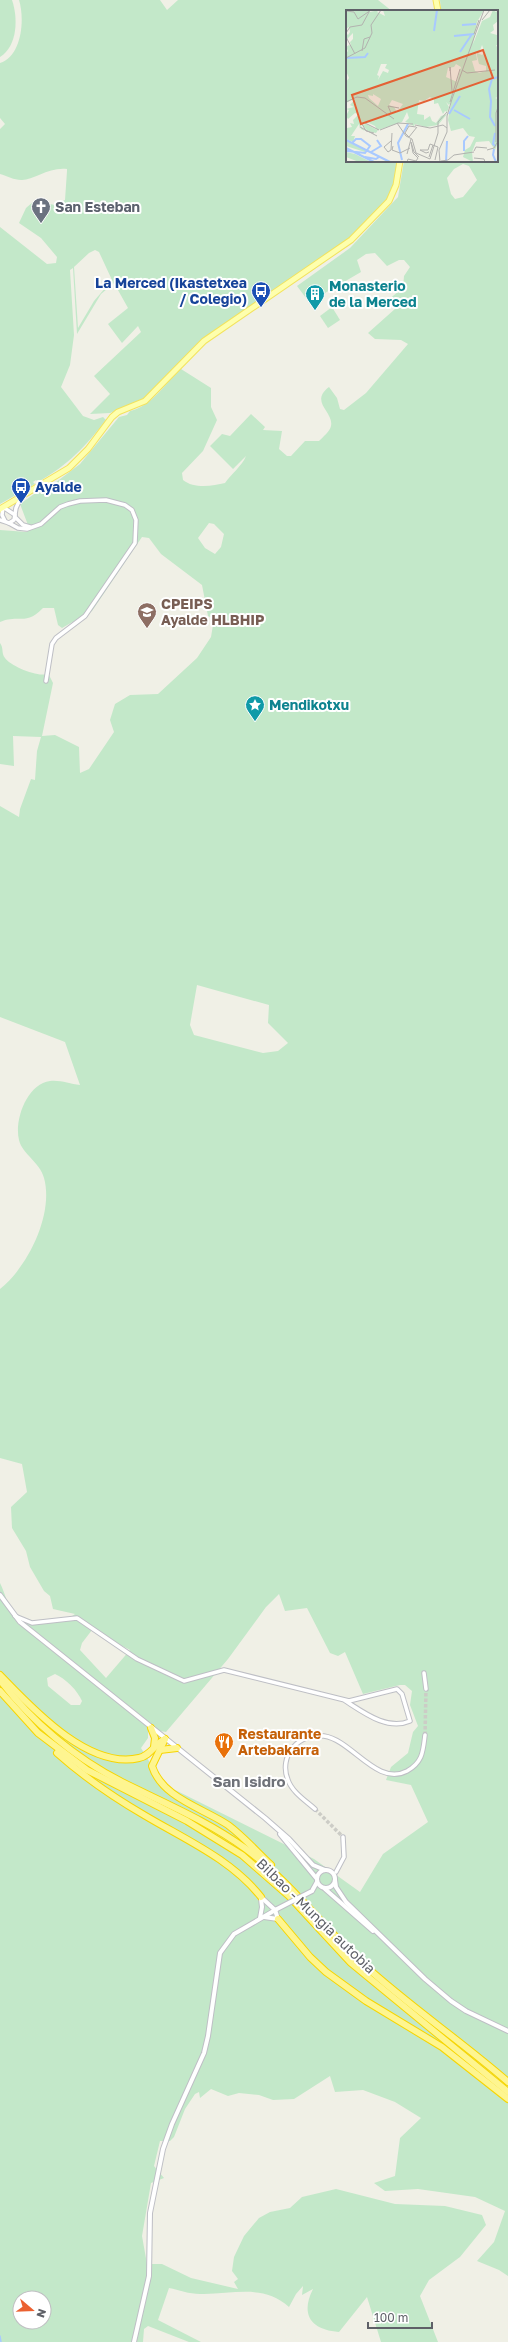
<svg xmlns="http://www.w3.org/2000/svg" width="508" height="2342" font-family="'Golos Text',sans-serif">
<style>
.green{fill:#c3e8c9;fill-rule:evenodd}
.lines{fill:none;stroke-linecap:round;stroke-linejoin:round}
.stream{stroke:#a8c9ff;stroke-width:1.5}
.minor-tunnel{stroke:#ccccc6;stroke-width:3.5;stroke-dasharray:3.5 2;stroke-linecap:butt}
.minor-casing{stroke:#bebfc5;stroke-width:5.5}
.tertiary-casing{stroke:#bebfc5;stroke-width:6}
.primary-casing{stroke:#f3e35d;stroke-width:7}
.motorway-casing{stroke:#f7d500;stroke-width:8}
.minor{stroke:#fff;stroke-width:3.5}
.tertiary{stroke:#fff;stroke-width:4}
.primary{stroke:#feffad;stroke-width:5}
.motorway{stroke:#fef590;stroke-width:6}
.tertiary-bridge-casing{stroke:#bebfc5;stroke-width:6;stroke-linecap:butt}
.tertiary-bridge{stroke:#fff;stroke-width:4}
.labels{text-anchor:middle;stroke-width:4;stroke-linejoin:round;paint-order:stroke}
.worship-label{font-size:14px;font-weight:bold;fill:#5b616d;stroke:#fff;text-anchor:start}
.transit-label{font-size:14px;font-weight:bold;fill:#164399;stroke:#fff;text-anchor:end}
.culture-label{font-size:14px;font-weight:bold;fill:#0d838f;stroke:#fff;text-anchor:start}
.education-label{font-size:14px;font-weight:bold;fill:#785e54;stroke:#fff;text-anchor:start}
.food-label{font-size:14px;font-weight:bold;fill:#c56008;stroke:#fff;text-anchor:start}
.street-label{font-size:14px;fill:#5e6067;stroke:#fff}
.neighbourhood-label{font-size:15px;font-weight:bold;fill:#6f7279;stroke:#fff}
.inset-river{fill:none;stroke:#a8c9ff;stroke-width:2}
.inset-road{fill:none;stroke:#b2b2af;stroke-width:1}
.view{fill:#e46134;fill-opacity:0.15;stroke:#e46134;stroke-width:2}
.inset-edge{fill:none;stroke:#5e6067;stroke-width:2}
</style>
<rect width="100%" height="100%" fill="#f0f0e6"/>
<g class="green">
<path d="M0 0H12C18 17 18 46 0 57Z"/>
<path d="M19 0H160L167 10 178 0H378L392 11H347V161H397L395 181 388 199 341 246 228 322 142 400 110 413 90 414 110 394 94 376 141 332 138 326 122 343 108 324 128 308 114 283 101 294 77 334 73 268 70 270 74 335 70 365 61 387 83 416 94 420 103 417 106 420C85 447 68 465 38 482L36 480 33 482 35 484 0 504V227L47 264 56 263 57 257 41 238 19 223 26 208 34 201 55 205 65 200 67 171V169C48 167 32 181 21 180 14 180 7 176 0 174V129L5 124 0 118V63C22 56 25 19 19 0ZM95 250 99 252 112 280 94 301 78 328 74 267 89 253Z"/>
<path d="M440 0H508V2276L499 2270 477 2261 494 2242 505 2211 475 2197 418 2189 385 2191 374 2183 395 2176 400 2138 421 2118 395 2102 363 2090 335 2092 330 2076 294 2099 273 2100 259 2095 239 2093 228 2096 211 2089 200 2098 199 2092 195 2094 185 2109 174 2137 170 2141H160L154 2166 164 2178 151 2183 142 2236 147 2264H162L191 2278 238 2289 234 2282 238 2279 232 2271 234 2257 244 2236 259 2218 270 2212 290 2208 302 2197 336 2189 395 2204 445 2206 482 2215 486 2225 460 2257 429 2280 420 2296 438 2342H381L367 2297 339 2332C311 2330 300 2315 313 2289L302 2295 303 2286 296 2294 289 2307C263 2283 232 2295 200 2294 189 2294 179 2290 169 2288L158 2320 201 2342H189L148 2326 144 2329 143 2342H0V1583C5 1593 7 1605 15 1614 27 1627 62 1624 75 1614L53 1609 50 1596 44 1591 30 1567 26 1551 12 1528 11 1507 27 1492 22 1464 0 1458V1289C28 1267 54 1214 44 1178 40 1162 22 1154 19 1140 14 1120 27 1084 50 1081 61 1080 70 1084 80 1085L65 1042 0 1017V806L19 817 20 809 31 779 35 780 37 751 41 737 13 736 14 766 0 764V643C4 648 1 653 5 658 10 666 41 679 48 673L53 683 42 736 55 735 79 747 80 773 89 769 114 732 110 720 115 704 130 695 158 694 197 658 211 637 214 619 208 616 202 585 161 554 149 538 142 537 92 611 62 628 58 625 54 608H43C26 626 19 614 0 622V530L27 532 28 525 20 504 47 485 51 486 80 464 119 417 127 415 130 411C151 407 166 382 181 369L211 388V407L217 420 203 451 182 473 183 480C194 489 213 486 225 483 231 474 242 466 246 456L233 469 210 446 222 434 230 436 251 414 265 427 263 430 282 431 279 449 287 456H291L305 441H319C323 437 330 431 331 426 334 412 309 402 329 387L337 398 340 409 344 410 366 393 408 344 401 340 375 339 368 333 396 308 395 303 389 299 403 288 404 276 410 267 404 260H399L387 266 375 253 366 254 357 260 361 272 313 300 306 298 297 286 350 248 398 197 404 161H497V11H441ZM463 164 469 166 477 180 463 197 455 199 451 194 447 178 454 169ZM209 523 214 524 224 534 221 547 215 554 205 548 198 538ZM197 985 269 1005 268 1023 288 1043 278 1051 263 1053 194 1035 190 1025ZM279 1594 285 1611 307 1608 330 1653 338 1656 345 1652 363 1694 400 1685H405L412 1691 410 1705 418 1726 413 1732 408 1753 391 1767 386 1780 411 1785 428 1822 383 1854 360 1892 314 1859 163 1784 141 1748 148 1738V1729L166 1732 228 1659 266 1607ZM92 1630 130 1650 106 1678 80 1650 82 1643ZM55 1674C65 1678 78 1691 82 1701L80 1705H71L48 1686 47 1678ZM20 2298H44V2322H20Z"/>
<polygon points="332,307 340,320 328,328 320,316"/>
</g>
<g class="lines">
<polyline class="stream" points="0,2336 1,2342"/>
<g class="minor-tunnel">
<polyline points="425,1735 426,1689"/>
<polyline points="315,1809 343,1837"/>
</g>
<defs>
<g id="minor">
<polyline points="15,517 23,525 30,527"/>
<polyline points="0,520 9,523 14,520 16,508 21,497"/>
<polyline points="5,521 2,515 3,507 15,515"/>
<polyline points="9,523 18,528 27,529 41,524 60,507 68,504 80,501 106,500 125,505 132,510 136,520 135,543 85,616 56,638 52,644 46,681"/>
<path d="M15 1616 32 1623 77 1618 137 1659 184 1681 224 1670 349 1701 397 1689 402 1694 410 1721C387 1731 363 1712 344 1700"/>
<polyline points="424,1673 426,1689"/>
<path d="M315 1809C306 1801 292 1792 288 1780 278 1756 299 1732 324 1736 352 1740 377 1787 407 1771 423 1762 423 1751 425 1735"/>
<polyline points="336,1872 344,1857 343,1837"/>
</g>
<g id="tertiary">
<polyline points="0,1595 20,1622 265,1818 289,1839 313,1865 325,1870"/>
<polyline points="280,1834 317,1879"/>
<circle cx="326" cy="1879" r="9"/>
<polyline points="335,1880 336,1887 346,1902 425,1979 451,2001 466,2011 508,2031"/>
<polyline points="325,1889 373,1931"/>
<polyline points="312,1891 317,1882"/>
<polyline points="261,1897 275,1910 278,1919"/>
<polyline points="264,1917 278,1919"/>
<polyline points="260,1918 262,1907 261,1899"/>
<polyline points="134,2342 149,2276 150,2213 163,2149 172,2124 204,2053 208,2036 220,1953 234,1934 277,1909"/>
</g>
<g id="primary">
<polyline points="436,0 438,11"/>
<polyline points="0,509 69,468 88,449 112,417 118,412 145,401 204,341 351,240 389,201 396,185 400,161"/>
</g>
<g id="motorway">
<path d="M0 1675C31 1707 88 1770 139 1758 150 1756 155 1744 165 1739"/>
<path d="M0 1680C32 1722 75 1758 122 1782 164 1803 208 1821 246 1849 290 1882 323 1927 363 1964 409 2006 461 2041 508 2082"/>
<polyline points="0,1691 38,1733 87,1770 187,1821 242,1855 289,1896 351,1963 508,2092"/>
<polyline points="151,1728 155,1738 154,1747"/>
<path d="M165 1739 152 1766C162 1798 203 1808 228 1825 244 1837 257 1852 271 1865"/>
<polyline points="160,1750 177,1748"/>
<path d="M57 1753C84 1777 113 1797 144 1815 184 1839 231 1859 261 1897"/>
<polyline points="278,1919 310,1957 326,1972 366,2001 442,2047 508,2099"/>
</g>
</defs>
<use href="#minor" class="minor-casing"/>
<use href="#tertiary" class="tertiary-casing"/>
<use href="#primary" class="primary-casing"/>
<use href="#motorway" class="motorway-casing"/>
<use href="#minor" class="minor"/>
<use href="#tertiary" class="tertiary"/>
<use href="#primary" class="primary"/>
<use href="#motorway" class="motorway"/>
<defs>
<polyline id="tertiary-bridge" points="277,1909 312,1891"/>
</defs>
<use href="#tertiary-bridge" class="tertiary-bridge-casing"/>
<use href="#tertiary-bridge" class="tertiary-bridge"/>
</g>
<defs>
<symbol id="church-pin" viewBox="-11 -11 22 30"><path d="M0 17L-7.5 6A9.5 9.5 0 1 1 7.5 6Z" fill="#6b7280" stroke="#fff"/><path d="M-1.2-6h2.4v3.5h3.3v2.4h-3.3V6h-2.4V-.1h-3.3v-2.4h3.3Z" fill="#fff"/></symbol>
<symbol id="bus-pin" viewBox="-11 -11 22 30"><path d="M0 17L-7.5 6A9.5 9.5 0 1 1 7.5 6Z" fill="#1a4fb4" stroke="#fff"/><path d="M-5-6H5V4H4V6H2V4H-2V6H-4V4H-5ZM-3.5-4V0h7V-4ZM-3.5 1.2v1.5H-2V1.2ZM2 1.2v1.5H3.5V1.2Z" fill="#fff"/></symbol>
<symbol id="building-pin" viewBox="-11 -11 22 30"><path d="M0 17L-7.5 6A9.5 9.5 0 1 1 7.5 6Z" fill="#0f9aa8" stroke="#fff"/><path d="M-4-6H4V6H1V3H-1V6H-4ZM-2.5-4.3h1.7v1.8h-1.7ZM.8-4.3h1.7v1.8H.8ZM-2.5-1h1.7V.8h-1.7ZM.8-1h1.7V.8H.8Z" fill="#fff"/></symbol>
<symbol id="school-pin" viewBox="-11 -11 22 30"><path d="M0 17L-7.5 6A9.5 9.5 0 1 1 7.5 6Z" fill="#8d6e63" stroke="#fff"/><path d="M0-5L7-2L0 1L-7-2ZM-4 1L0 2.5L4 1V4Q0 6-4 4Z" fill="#fff"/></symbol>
<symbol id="sight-pin" viewBox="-11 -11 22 30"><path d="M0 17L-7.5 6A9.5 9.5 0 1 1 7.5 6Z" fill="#0f9aa8" stroke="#fff"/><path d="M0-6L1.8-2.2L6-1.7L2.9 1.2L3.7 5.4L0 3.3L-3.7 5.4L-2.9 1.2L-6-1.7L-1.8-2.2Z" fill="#fff"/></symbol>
<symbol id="restaurant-pin" viewBox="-11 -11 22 30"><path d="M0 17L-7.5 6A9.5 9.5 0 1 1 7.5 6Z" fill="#e8710a" stroke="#fff"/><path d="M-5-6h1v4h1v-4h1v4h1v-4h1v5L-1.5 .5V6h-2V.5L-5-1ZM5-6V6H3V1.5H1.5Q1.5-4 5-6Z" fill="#fff"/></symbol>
</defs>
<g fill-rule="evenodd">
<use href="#church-pin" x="30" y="196" width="22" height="30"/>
<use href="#bus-pin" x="250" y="280" width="22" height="30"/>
<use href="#building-pin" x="304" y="283" width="22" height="30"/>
<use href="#bus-pin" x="10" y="476" width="22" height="30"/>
<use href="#school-pin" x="136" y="601" width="22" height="30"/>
<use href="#sight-pin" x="244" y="694" width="22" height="30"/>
<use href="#restaurant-pin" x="213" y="1731" width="22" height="30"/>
</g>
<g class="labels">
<g class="worship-label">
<text x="55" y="212">San Esteban</text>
</g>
<g class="transit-label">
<text x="247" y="288">La Merced (Ikastetxea<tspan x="247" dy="16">/ Colegio)</tspan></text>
<text x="35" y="492" text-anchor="start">Ayalde</text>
</g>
<g class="culture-label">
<text x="329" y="291">Monasterio<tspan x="329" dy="16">de la Merced</tspan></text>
<text x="269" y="710">Mendikotxu</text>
</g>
<g class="education-label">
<text x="161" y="609">CPEIPS<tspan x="161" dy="16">Ayalde HLBHIP</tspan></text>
</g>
<g class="food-label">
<text x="238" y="1739">Restaurante<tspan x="238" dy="16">Artebakarra</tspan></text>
</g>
<g class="street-label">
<text transform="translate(316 1916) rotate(44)" y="5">Bilbao - Mungia autobia</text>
</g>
<g class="neighbourhood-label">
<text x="249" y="1787">San Isidro</text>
</g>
</g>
<g transform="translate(346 10)">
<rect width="152" height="152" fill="#f0f0e6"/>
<path d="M0 0H24V2L33 0 31 2 39 6 37 0H138L131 12 127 34 136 11 144 7 147 0 150 2 152 0V11L147 15 148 20 144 23 151 25 152 30V35H150L152 39V87L149 88 152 89V133L149 140 143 131 130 132 126 142 127 152 117 147 119 140 124 137 129 127 123 126 117 118 105 121 102 110 105 92 103 95 100 92 103 97 101 102 99 101 97 104 92 93 88 94V89L84 87 78 91 73 90 71 104 78 105V110L84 106 86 111 90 113 95 106 101 104 92 115 80 117 69 114 68 116 63 114 60 120 61 114H67L59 112 63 108 61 102 56 112 32 120 30 123 22 121 16 115 20 114 31 120 29 116 23 113H17L15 116 19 121 15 119V115L14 119 13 114 5 126H9L7 132 0 129 1 118 6 117 4 113 8 114 7 110 13 104 9 103 2 109 0 106 3 100 0 99 8 97 4 95 10 88 0 93V72L3 68 0 61V43L2 41 0 37 3 35 5 36 4 32 7 29V23L0 30V23L2 25 4 22 3 17 0 19ZM136 35 139 43 136 45 131 43V46L133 54 140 56V61L133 63 129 61 126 51 131 50 130 43H133ZM35 54H41L39 58 43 60 42 63 37 61 32 70 33 66 31 65ZM110 54 115 57 111 72 100 67 102 58 108 57ZM27 84 35 89 32 96 23 88 22 85 27 86ZM46 90 57 94 51 102 48 97 43 95ZM0 131 19 140V142L0 136ZM0 142 9 144 25 152H13L0 147Z" fill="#c3e8c9" fill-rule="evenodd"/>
<path class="inset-river" d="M116 15 130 14M88 21 91 0M108 26 128 24M114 42 126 24M1 48 19 47 22 43M108 100 124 109M103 104 114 86M149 116 144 107 145 91 143 79 146 69 152 67M0 130 44 152M149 136 147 134 149 123M0 138 28 152M148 139 147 145 150 152M1 141 19 143 24 136 15 129H10L6 133M118 141V131L122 126M25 142 35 136 31 130M19 147 30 149 33 147M56 150 52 133 62 114M100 152 101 131"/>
<path class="inset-road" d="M0 1 8 2 12 9 25 0M136 10 144 0M16 15 23 2M0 23 4 17 16 15M128 24 133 10M0 27 9 44M16 41 18 29 24 27M0 48 19 38 26 23 25 15 35 0M116 60 121 63 149 60M104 61V57L106 81M0 92 11 87 19 88 48 109M104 92 114 59M45 103 42 96 53 98M19 113 33 120M51 113 60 126 66 129M16 114 20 121 28 123M69 115 84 118 97 115 101 118M14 117 31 126M34 120 52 113 67 114M63 127 59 123 63 116 70 117M63 127 71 117M66 129 70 143 84 149M45 131 38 137 42 142 45 140 46 123M150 132V103L152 97M47 136 46 140 54 143 64 138M82 140 84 134 92 137 89 150M82 140H74L80 143 83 142M141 140 148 138 152 131M128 141 130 137 141 138M61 144 65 129M83 147 87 135M72 148 67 143 65 132 68 142 73 147M128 148 138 149 139 152M84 149 92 123V112L101 102M95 151 102 150 108 145 128 142M61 152 62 149 70 151 72 148M94 152 93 140 101 122V106L106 89 138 0"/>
<path class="view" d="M137 40 147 68 15 114 6 85Z"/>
<rect width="152" height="152" class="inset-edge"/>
</g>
<g transform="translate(32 2310) rotate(109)"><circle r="19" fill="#ffffff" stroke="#bfbfc2"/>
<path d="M0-3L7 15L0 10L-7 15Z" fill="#eb6131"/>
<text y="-6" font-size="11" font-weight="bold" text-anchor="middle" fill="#5e6067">N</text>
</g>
<path d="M368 2322v6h64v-6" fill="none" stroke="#5e6067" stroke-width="2"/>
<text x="374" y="2322" font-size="12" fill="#5e6067" stroke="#ffffff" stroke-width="3" paint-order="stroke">100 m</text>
</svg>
